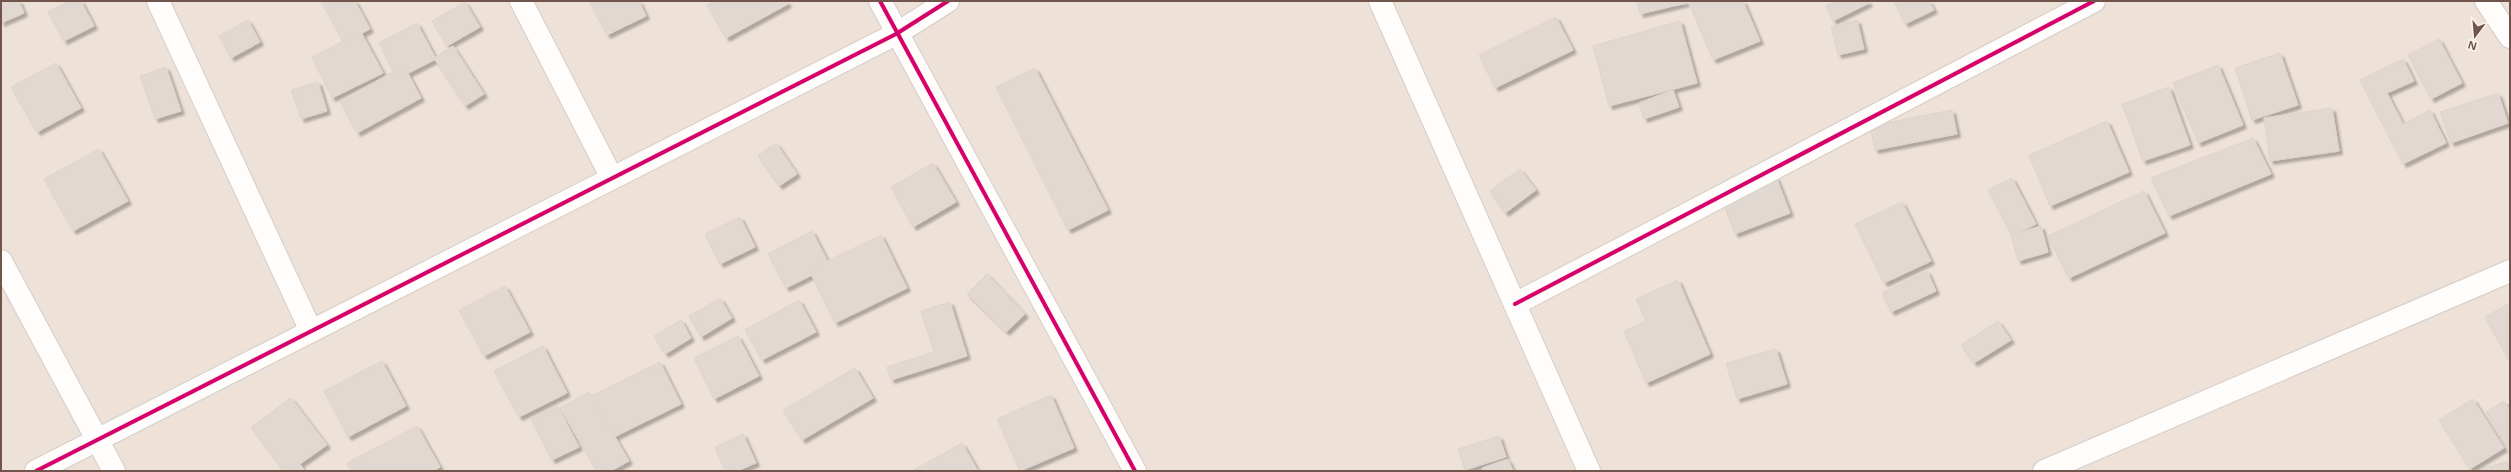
<svg xmlns="http://www.w3.org/2000/svg" width="2511" height="472" font-family="'Noto Sans',sans-serif">
<style>
.residential{fill:#eee2d8}
.building{fill:#e2d8d2;stroke:#ded3cd;filter:url(#shadow)}
.lines{fill:none;stroke-linecap:round;stroke-linejoin:round}
.street-casing{stroke:#d4ccc8;stroke-width:24}
.secondary-casing{stroke:#d5ccc7;stroke-width:24}
.street{stroke:#fefdfc;stroke-width:22}
.secondary{stroke:#fefdfc;stroke-width:22}
.cycleway-casing{stroke:#fdf4ec;stroke-width:6}
.cycleway{stroke:#d6006c;stroke-width:4}
</style>
<defs>
<filter id="shadow"><feDropShadow dx="3.5" dy="3.5" stdDeviation="1" flood-color="#0004"/></filter>
</defs>
<rect width="100%" height="100%" fill="#f6f0ea"/>
<rect class="residential" x="1" y="1" width="2509" height="470"/>
<g class="building">
<polygon points="1,1 19,1 24,13 1,23"/>
<polygon points="69,1 81,1 94,26 64,41 48,12"/>
<polygon points="321,1 355,1 370,29 344,43"/>
<polygon points="589,1 639,1 646,16 607,35"/>
<polygon points="715,1 786,1 788,4 726,38 707,5"/>
<polygon points="1637,1 1686,1 1686,3 1640,14"/>
<polygon points="1695,1 1743,1 1760,41 1713,60 1689,3"/>
<polygon points="1836,1 1868,1 1869,3 1833,21 1826,6"/>
<polygon points="1894,1 1929,1 1934,10 1905,24"/>
<polygon points="465,2 480,27 447,46 432,21"/>
<polygon points="1556,17 1573,50 1495,88 1479,55"/>
<polygon points="248,20 260,42 231,58 219,36"/>
<polygon points="1857,20 1864,49 1838,55 1831,27"/>
<polygon points="1680,21 1697,83 1609,106 1593,46"/>
<polygon points="417,23 436,59 397,79 379,43"/>
<polygon points="361,32 383,73 332,98 312,57"/>
<polygon points="2439,39 2462,83 2431,99 2408,55"/>
<polygon points="453,46 484,94 465,106 434,58"/>
<polygon points="2280,53 2298,105 2252,120 2235,68"/>
<polygon points="2403,59 2414,81 2387,93 2403,124 2430,110 2446,143 2403,164 2360,80"/>
<polygon points="56,63 81,108 37,132 11,87"/>
<polygon points="2218,65 2243,125 2198,143 2173,83"/>
<polygon points="404,66 421,98 357,133 340,101"/>
<polygon points="166,67 181,111 155,119 140,76"/>
<polygon points="1035,68 1108,210 1068,230 996,87"/>
<polygon points="318,82 327,111 301,119 291,90"/>
<polygon points="2169,87 2190,145 2143,161 2122,104"/>
<polygon points="1673,90 1679,107 1644,119 1639,103"/>
<polygon points="2498,93 2508,123 2451,143 2440,112"/>
<polygon points="2332,108 2339,151 2270,161 2264,118"/>
<polygon points="1952,110 1957,134 1875,150 1870,126"/>
<polygon points="2107,121 2129,172 2050,206 2029,155"/>
<polygon points="2253,138 2271,174 2169,216 2151,178"/>
<polygon points="776,143 797,174 779,186 758,156"/>
<polygon points="99,149 128,201 73,231 44,179"/>
<polygon points="933,163 956,202 913,227 891,187"/>
<polygon points="1520,169 1536,190 1505,213 1490,191"/>
<polygon points="1776,177 1790,213 1735,234 1721,198"/>
<polygon points="2012,178 2036,224 2012,236 1988,190"/>
<polygon points="2144,191 2165,233 2069,278 2048,236"/>
<polygon points="1902,202 1931,261 1884,283 1855,224"/>
<polygon points="740,217 755,247 720,264 705,234"/>
<polygon points="2041,226 2048,252 2018,261 2011,235"/>
<polygon points="812,231 830,266 786,288 768,254"/>
<polygon points="881,235 907,288 835,323 809,270"/>
<polygon points="1927,271 1936,291 1891,312 1882,293"/>
<polygon points="987,274 1025,314 1006,332 967,294"/>
<polygon points="1678,280 1710,354 1646,383 1624,331 1646,321 1636,299"/>
<polygon points="505,286 530,332 484,356 459,310"/>
<polygon points="720,298 732,318 701,337 689,316"/>
<polygon points="799,300 816,332 762,360 745,330"/>
<polygon points="950,302 967,356 891,380 887,367 934,352 921,311"/>
<polygon points="2510,303 2510,362 2485,317"/>
<polygon points="681,320 691,338 665,354 654,336"/>
<polygon points="1998,321 2011,340 1974,363 1961,345"/>
<polygon points="738,336 759,376 714,399 694,358"/>
<polygon points="543,346 567,393 519,417 494,371"/>
<polygon points="1776,349 1787,384 1737,399 1726,363"/>
<polygon points="382,361 406,406 348,437 324,391"/>
<polygon points="660,362 681,404 612,438 591,396"/>
<polygon points="855,368 873,398 802,440 783,410"/>
<polygon points="589,392 629,461 611,471 597,471 560,408"/>
<polygon points="1051,395 1074,448 1020,471 997,419"/>
<polygon points="291,398 327,445 300,464 305,471 284,471 251,427"/>
<polygon points="2473,399 2504,448 2470,469 2439,420"/>
<polygon points="2504,401 2510,411 2509,449 2486,412"/>
<polygon points="558,406 579,447 552,460 531,419"/>
<polygon points="417,426 440,467 433,471 351,471 347,463"/>
<polygon points="743,434 756,463 737,471 725,471 715,447"/>
<polygon points="1499,436 1506,457 1465,470 1458,449"/>
<polygon points="962,443 978,471 912,471"/>
<polygon points="1508,459 1513,471 1483,471 1482,468"/>
<polygon points="2507,461 2510,471 2480,470"/>
</g>
<g class="lines">
<defs>
<g id="street">
<polyline points="158,1 311,331"/>
<polyline points="521,1 612,178"/>
<polyline points="880,1 1135,471"/>
<polyline points="2486,1 2510,37"/>
<polyline points="1,261 114,471"/>
<polyline points="1515,304 2094,1"/>
<polyline points="36,471 896,34 948,1"/>
<polyline points="2044,471 2510,271"/>
</g>
<polyline id="secondary" points="1380,1 1589,471"/>
</defs>
<use href="#street" class="street-casing"/>
<use href="#secondary" class="secondary-casing"/>
<use href="#street" class="street"/>
<use href="#secondary" class="secondary"/>
<defs>
<g id="cycleway">
<polyline points="880,1 1135,471"/>
<polyline points="1515,304 2094,1"/>
<polyline points="36,471 896,34 948,1"/>
</g>
</defs>
<use href="#cycleway" class="cycleway-casing"/>
<use href="#cycleway" class="cycleway"/>
</g>
<rect width="2511" height="472" fill="none" stroke="#71554d" stroke-width="4"/>
<g transform="translate(2475 36) rotate(196)" stroke="#fdf4ec" stroke-width="3" paint-order="stroke">
<path d="M0-3L7 15L0 10L-7 15Z" fill="#71554d"/>
<text y="-6" font-size="11" font-weight="bold" text-anchor="middle" fill="#71554d">N</text>
</g>
</svg>
